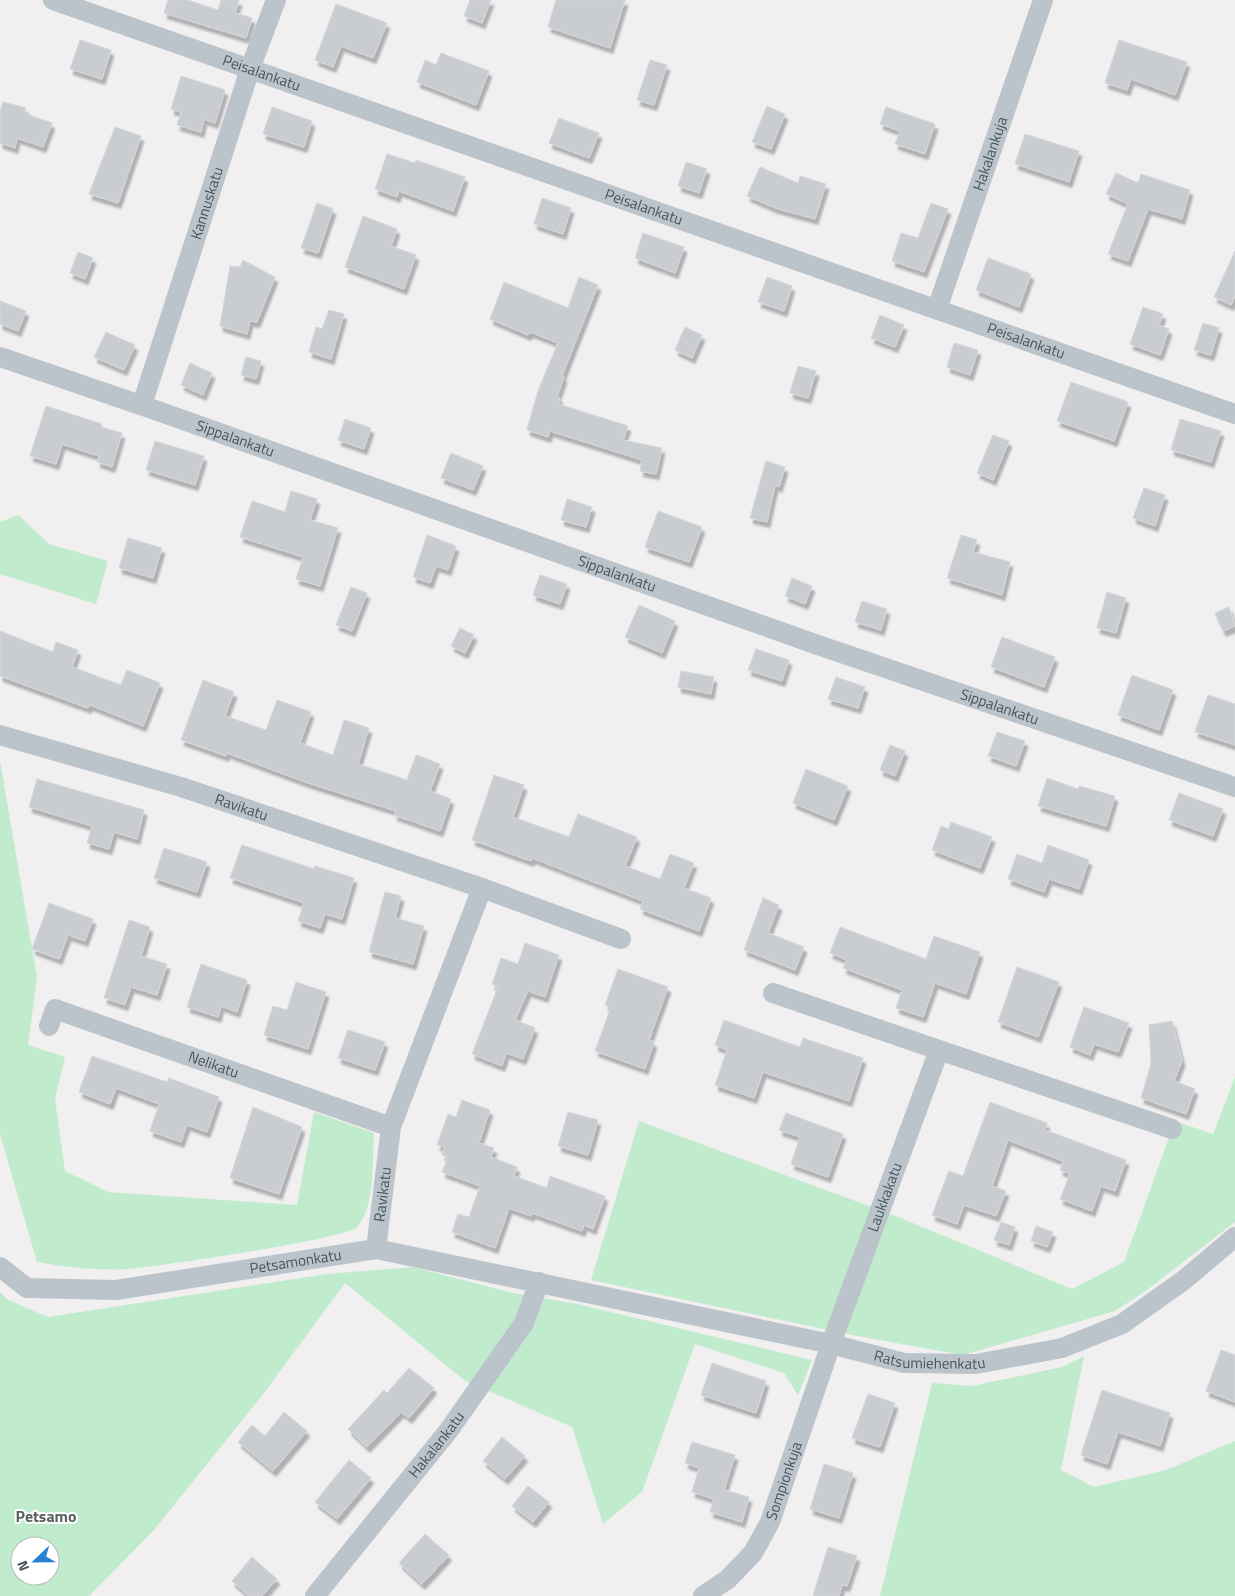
<svg xmlns="http://www.w3.org/2000/svg" width="1235" height="1596" font-family="'Titillium Web',sans-serif">
<style>
.green{fill:#c0eccd;fill-rule:evenodd}
.building{fill:#c9ccd1;stroke:#d3d6da;filter:url(#shadow)}
.lines{fill:none;stroke-linecap:round;stroke-linejoin:round}
.minor{stroke:#bbc4cb;stroke-width:20}
.labels{text-anchor:middle;stroke-width:4;stroke-linejoin:round;paint-order:stroke}
.street-label{font-size:15px;fill:#48545b;stroke:#fff}
.neighbourhood-label{font-size:16px;font-weight:bold;fill:#5c6063;stroke:#fff}
</style>
<defs>
<filter id="shadow"><feDropShadow dx="3" dy="5.5" stdDeviation="1" flood-color="#0004"/></filter>
</defs>
<rect width="100%" height="100%" fill="#f1efef"/>
<g class="green">
<polygon points="18,515 49,544 108,561 96,604 0,574 0,522"/>
<path d="M0 761 37 977 28 1045 65 1057 55 1099 65 1171 108 1192 297 1205 314 1112 374 1133C372 1161 376 1206 357 1227 347 1239 154 1267 127 1269 97 1271 67 1267 37 1262L0 1134Z"/>
<polygon points="1235,1077 1235,1222 1147,1290 1115,1311 963,1355 857,1336 591,1280 639,1121 896,1216 1072,1289 1124,1262 1175,1121 1213,1134"/>
<path d="M413 1267 513 1293 577 1304 812 1360 798 1395 784 1373 695 1344 642 1492 603 1524 572 1427 464 1380 345 1283 264 1393 154 1530 89 1596H0V1292L8 1300 48 1317 327 1274ZM20 1546H50V1576H20Z"/>
<polygon points="1084,1356 1061,1470 1094,1487 1166,1470 1235,1441 1235,1596 880,1596 932,1383 972,1386 1062,1367"/>
</g>
<g class="building">
<polygon points="168,0 188,0 218,10 221,0 239,0 235,13 252,18 246,38 164,13"/>
<polygon points="470,0 491,0 482,23 464,16"/>
<polygon points="556,0 625,0 610,48 548,27"/>
<polygon points="336,4 387,23 373,58 341,46 333,67 315,60"/>
<polygon points="80,40 111,50 102,79 70,69"/>
<polygon points="1119,40 1187,62 1175,95 1131,79 1127,90 1105,83"/>
<polygon points="441,53 489,71 476,105 417,82 425,60 436,65"/>
<polygon points="650,60 667,65 654,105 637,100"/>
<polygon points="181,76 225,90 215,123 204,119 201,132 177,125 181,112 171,109"/>
<polygon points="3,102 26,108 24,113 52,123 43,147 17,138 15,148 0,143 0,112"/>
<polygon points="767,106 785,114 771,149 752,142"/>
<polygon points="272,107 312,121 304,147 263,134"/>
<polygon points="886,107 935,124 925,154 895,144 900,131 880,124"/>
<polygon points="559,118 599,133 589,158 549,143"/>
<polygon points="115,127 141,136 118,203 89,194"/>
<polygon points="1025,134 1079,151 1069,182 1015,164"/>
<polygon points="387,154 415,163 416,160 465,177 453,211 399,191 397,197 375,189"/>
<polygon points="686,162 707,169 699,193 678,186"/>
<polygon points="760,167 798,183 800,176 826,184 815,219 775,208 747,196"/>
<polygon points="1116,173 1138,183 1141,174 1190,190 1182,219 1148,209 1128,261 1108,254 1128,204 1106,194"/>
<polygon points="542,198 571,208 563,234 534,224"/>
<polygon points="317,203 333,209 318,253 301,248"/>
<polygon points="931,203 948,209 924,272 892,261 901,233 918,238"/>
<polygon points="363,216 397,229 391,246 416,255 404,289 345,267"/>
<polygon points="643,233 684,247 675,273 635,258"/>
<polygon points="1235,251 1235,296 1231,305 1214,297"/>
<polygon points="78,252 93,258 85,279 70,273"/>
<polygon points="988,258 1031,274 1019,307 976,290"/>
<polygon points="243,260 275,277 257,322 250,321 247,334 220,326 230,266 240,267"/>
<polygon points="579,277 598,285 562,376 564,377 557,397 560,398 558,404 628,426 623,440 662,448 656,474 640,471 642,460 550,431 548,437 527,430 538,391 558,343 530,332 528,335 490,319 504,282 568,308"/>
<polygon points="767,277 792,286 784,311 758,302"/>
<polygon points="0,301 26,311 18,331 0,324"/>
<polygon points="1143,307 1163,314 1159,325 1169,329 1160,355 1130,344"/>
<polygon points="329,310 344,314 331,359 309,352 316,327 322,329"/>
<polygon points="880,315 904,325 895,347 871,338"/>
<polygon points="1203,323 1219,328 1211,355 1194,350"/>
<polygon points="685,327 702,335 692,358 675,350"/>
<polygon points="106,332 135,345 124,370 94,357"/>
<polygon points="954,343 978,350 970,375 947,367"/>
<polygon points="246,357 261,361 256,379 241,375"/>
<polygon points="190,363 212,373 203,395 181,385"/>
<polygon points="798,366 816,371 808,398 790,393"/>
<polygon points="1071,382 1128,402 1114,441 1057,421"/>
<polygon points="46,406 102,424 101,427 122,433 112,467 97,462 99,456 62,444 56,464 30,456"/>
<polygon points="345,419 371,428 364,449 338,440"/>
<polygon points="1180,419 1221,431 1211,462 1171,450"/>
<polygon points="993,435 1009,441 993,480 977,473"/>
<polygon points="155,441 204,456 195,485 146,470"/>
<polygon points="451,453 483,466 473,490 441,478"/>
<polygon points="766,461 785,467 779,487 775,485 767,522 750,518"/>
<polygon points="1144,488 1165,495 1155,526 1133,518"/>
<polygon points="291,491 317,499 310,520 338,528 320,586 296,579 303,557 240,537 252,501 285,512"/>
<polygon points="567,499 592,507 586,527 561,520"/>
<polygon points="658,511 702,527 689,562 645,547"/>
<polygon points="427,535 456,546 448,570 436,566 430,583 413,577"/>
<polygon points="961,535 977,540 973,552 1010,562 1002,595 947,578"/>
<polygon points="128,538 162,548 153,578 119,568"/>
<polygon points="540,575 567,584 560,604 533,595"/>
<polygon points="792,578 812,586 805,604 785,596"/>
<polygon points="351,587 367,593 352,631 336,625"/>
<polygon points="1107,592 1126,598 1116,633 1097,628"/>
<polygon points="862,601 887,609 881,630 855,622"/>
<polygon points="639,605 675,621 662,653 625,637"/>
<polygon points="1229,607 1235,626 1223,631 1215,613"/>
<polygon points="460,628 474,635 465,653 451,646"/>
<polygon points="0,631 53,652 56,642 78,650 72,667 121,685 127,670 160,683 143,726 90,705 88,708 0,676"/>
<polygon points="1002,637 1055,657 1044,687 991,667"/>
<polygon points="756,649 789,660 782,681 748,670"/>
<polygon points="681,671 714,677 711,694 678,687"/>
<polygon points="1132,675 1173,690 1159,730 1118,715"/>
<polygon points="836,677 865,687 858,708 828,699"/>
<polygon points="203,680 234,692 225,716 266,730 277,700 311,712 300,743 333,755 344,720 369,728 358,764 407,780 416,755 440,764 430,791 451,799 440,831 394,815 396,811 308,783 227,753 226,756 181,740"/>
<polygon points="1208,695 1235,704 1235,745 1195,732"/>
<polygon points="997,732 1025,741 1016,766 988,756"/>
<polygon points="890,745 905,751 895,776 880,770"/>
<polygon points="806,769 848,786 834,820 793,803"/>
<polygon points="494,775 524,785 513,817 569,837 578,814 637,837 625,866 660,879 670,854 694,863 684,888 711,898 699,931 640,909 643,901 532,858 531,861 472,840"/>
<polygon points="1047,778 1078,789 1079,786 1115,796 1106,826 1038,806"/>
<polygon points="37,779 144,810 137,839 114,832 109,849 87,843 92,826 29,807"/>
<polygon points="1179,793 1223,809 1213,836 1169,820"/>
<polygon points="951,822 992,837 980,868 932,850 941,826 949,829"/>
<polygon points="242,845 314,869 315,866 354,878 342,919 325,914 320,928 298,921 304,903 230,878"/>
<polygon points="1048,845 1089,860 1079,889 1049,879 1044,892 1008,879 1017,854 1042,863"/>
<polygon points="164,848 207,862 197,892 154,878"/>
<polygon points="385,892 401,896 395,918 424,926 413,964 369,952"/>
<polygon points="763,898 779,905 768,933 804,947 795,970 744,950"/>
<polygon points="49,903 93,919 85,941 68,935 59,959 32,949"/>
<polygon points="129,920 150,927 141,956 167,964 157,995 131,987 125,1005 104,998"/>
<polygon points="840,927 926,959 934,936 980,952 966,994 935,983 923,1017 896,1008 902,990 843,968 847,960 830,953"/>
<polygon points="525,943 559,955 545,997 528,991 515,1020 535,1028 523,1059 506,1053 502,1066 472,1054 498,987 492,984 501,958 518,964"/>
<polygon points="201,964 247,980 237,1012 221,1006 218,1017 187,1007"/>
<polygon points="1017,967 1059,982 1038,1037 998,1022"/>
<polygon points="618,969 668,987 649,1040 654,1042 645,1069 595,1051 611,1007 605,1005"/>
<polygon points="296,982 326,992 308,1049 264,1035 273,1006 287,1010"/>
<polygon points="1084,1007 1129,1023 1118,1052 1094,1044 1090,1055 1070,1047"/>
<polygon points="724,1020 800,1047 803,1038 863,1058 849,1101 763,1072 754,1098 715,1085 727,1050 715,1045"/>
<polygon points="1172,1021 1182,1061 1174,1081 1195,1089 1186,1114 1141,1098 1151,1064 1149,1025"/>
<polygon points="348,1030 385,1042 375,1070 338,1058"/>
<polygon points="92,1056 167,1082 169,1078 219,1097 207,1132 187,1125 181,1142 150,1131 159,1104 116,1088 110,1104 79,1092"/>
<polygon points="462,1100 490,1110 479,1143 494,1148 491,1157 517,1167 514,1176 547,1188 550,1176 605,1196 593,1229 584,1225 582,1231 532,1213 531,1216 509,1208 495,1248 452,1232 458,1214 469,1217 480,1186 442,1172 448,1157 442,1155 445,1147 437,1145 448,1114 456,1117"/>
<polygon points="990,1102 1047,1123 1045,1130 1126,1160 1115,1191 1101,1186 1092,1211 1060,1199 1070,1174 1060,1170 1063,1161 1008,1140 992,1186 1006,1191 996,1216 964,1205 957,1224 932,1215 949,1171 963,1176"/>
<polygon points="253,1107 302,1127 279,1194 230,1178"/>
<polygon points="568,1112 598,1120 588,1155 558,1146"/>
<polygon points="786,1113 843,1134 828,1177 791,1164 800,1137 779,1130"/>
<polygon points="1001,1222 1015,1227 1009,1245 994,1240"/>
<polygon points="1036,1226 1053,1232 1047,1247 1031,1241"/>
<polygon points="1221,1350 1235,1355 1235,1402 1206,1391"/>
<polygon points="712,1363 766,1381 756,1413 701,1395"/>
<polygon points="409,1368 434,1388 409,1418 401,1412 367,1447 348,1429 384,1390 387,1393"/>
<polygon points="1102,1390 1170,1413 1160,1446 1118,1432 1107,1464 1081,1455"/>
<polygon points="868,1394 895,1403 880,1447 852,1438"/>
<polygon points="284,1412 307,1431 273,1471 238,1442 252,1425 265,1436"/>
<polygon points="502,1437 525,1456 505,1479 483,1461"/>
<polygon points="692,1442 735,1455 724,1490 749,1497 742,1522 710,1512 714,1499 692,1492 699,1468 685,1463"/>
<polygon points="349,1460 371,1478 337,1519 315,1502"/>
<polygon points="824,1464 853,1473 839,1518 810,1509"/>
<polygon points="528,1486 549,1502 533,1522 512,1506"/>
<polygon points="425,1534 449,1555 422,1584 399,1563"/>
<polygon points="828,1547 857,1556 847,1586 842,1585 839,1596 813,1596"/>
<polygon points="252,1557 277,1579 262,1596 249,1596 232,1581"/>
</g>
<g class="lines">
<g class="minor">
<path id="s1" d="M53 0 1235 414"/>
<path id="s2" d="M937 309 1043 0"/>
<path id="s3" d="M0 357 155 410 815 644 1235 787"/>
<path id="s4" d="M142 405 250 69 276 0"/>
<path id="s5" d="M0 735 181 787 482 888 621 939"/>
<path id="s6" d="M49 1026 55 1009 391 1127"/>
<polyline points="939,1050 1172,1129"/>
<path id="s7" d="M376 1249 391 1127 482 888"/>
<path id="s8" d="M0 1267 27 1288 116 1290 376 1249 831 1344 904 1363 976 1364 1062 1348 1122 1324 1184 1280 1235 1237"/>
<path id="s9" d="M315 1596 449 1430 524 1323 539 1282"/>
<path id="s10" d="M703 1596 728 1579 753 1553 770 1522 831 1344 939 1050 773 993"/>
</g>
</g>
<g class="labels">
<g class="street-label">
<text dy="5" stroke="none"><textPath href="#s1" startOffset="221">Peisalankatu</textPath></text>
<text dy="5" stroke="none"><textPath href="#s2" startOffset="164">Hakalankuja</textPath></text>
<text dy="5" stroke="none"><textPath href="#s4" startOffset="212">Kannuskatu</textPath></text>
<text dy="5" stroke="none"><textPath href="#s1" startOffset="626">Peisalankatu</textPath></text>
<text dy="5" stroke="none"><textPath href="#s1" startOffset="1031">Peisalankatu</textPath></text>
<text dy="5" stroke="none"><textPath href="#s3" startOffset="249">Sippalankatu</textPath></text>
<text dy="5" stroke="none"><textPath href="#s3" startOffset="654">Sippalankatu</textPath></text>
<text dy="5" stroke="none"><textPath href="#s3" startOffset="1059">Sippalankatu</textPath></text>
<text dy="5" stroke="none"><textPath href="#s5" startOffset="252">Ravikatu</textPath></text>
<text dy="5" stroke="none"><textPath href="#s6" startOffset="186">Nelikatu</textPath></text>
<text dy="5" stroke="none"><textPath href="#s7" startOffset="55">Ravikatu</textPath></text>
<text dy="5" stroke="none"><textPath href="#s10" startOffset="446">Laukkakatu</textPath></text>
<text dy="5" stroke="none"><textPath href="#s8" startOffset="305">Petsamonkatu</textPath></text>
<text dy="5" stroke="none"><textPath href="#s8" startOffset="952">Ratsumiehenkatu</textPath></text>
<text dy="5" stroke="none"><textPath href="#s9" startOffset="194">Hakalankatu</textPath></text>
<text dy="5" stroke="none"><textPath href="#s10" startOffset="145">Sompionkuja</textPath></text>
</g>
<g class="neighbourhood-label">
<text x="46" y="1522">Petsamo</text>
</g>
</g>
<g transform="translate(35 1561) rotate(248)"><circle r="24" fill="#ffffff" stroke="#b6bbbd"/>
<path d="M0-4L9 19L0 12L-9 19Z" fill="#2481d6"/>
<text y="-8" font-size="14" font-weight="bold" text-anchor="middle" fill="#48545b">N</text>
</g>
</svg>
